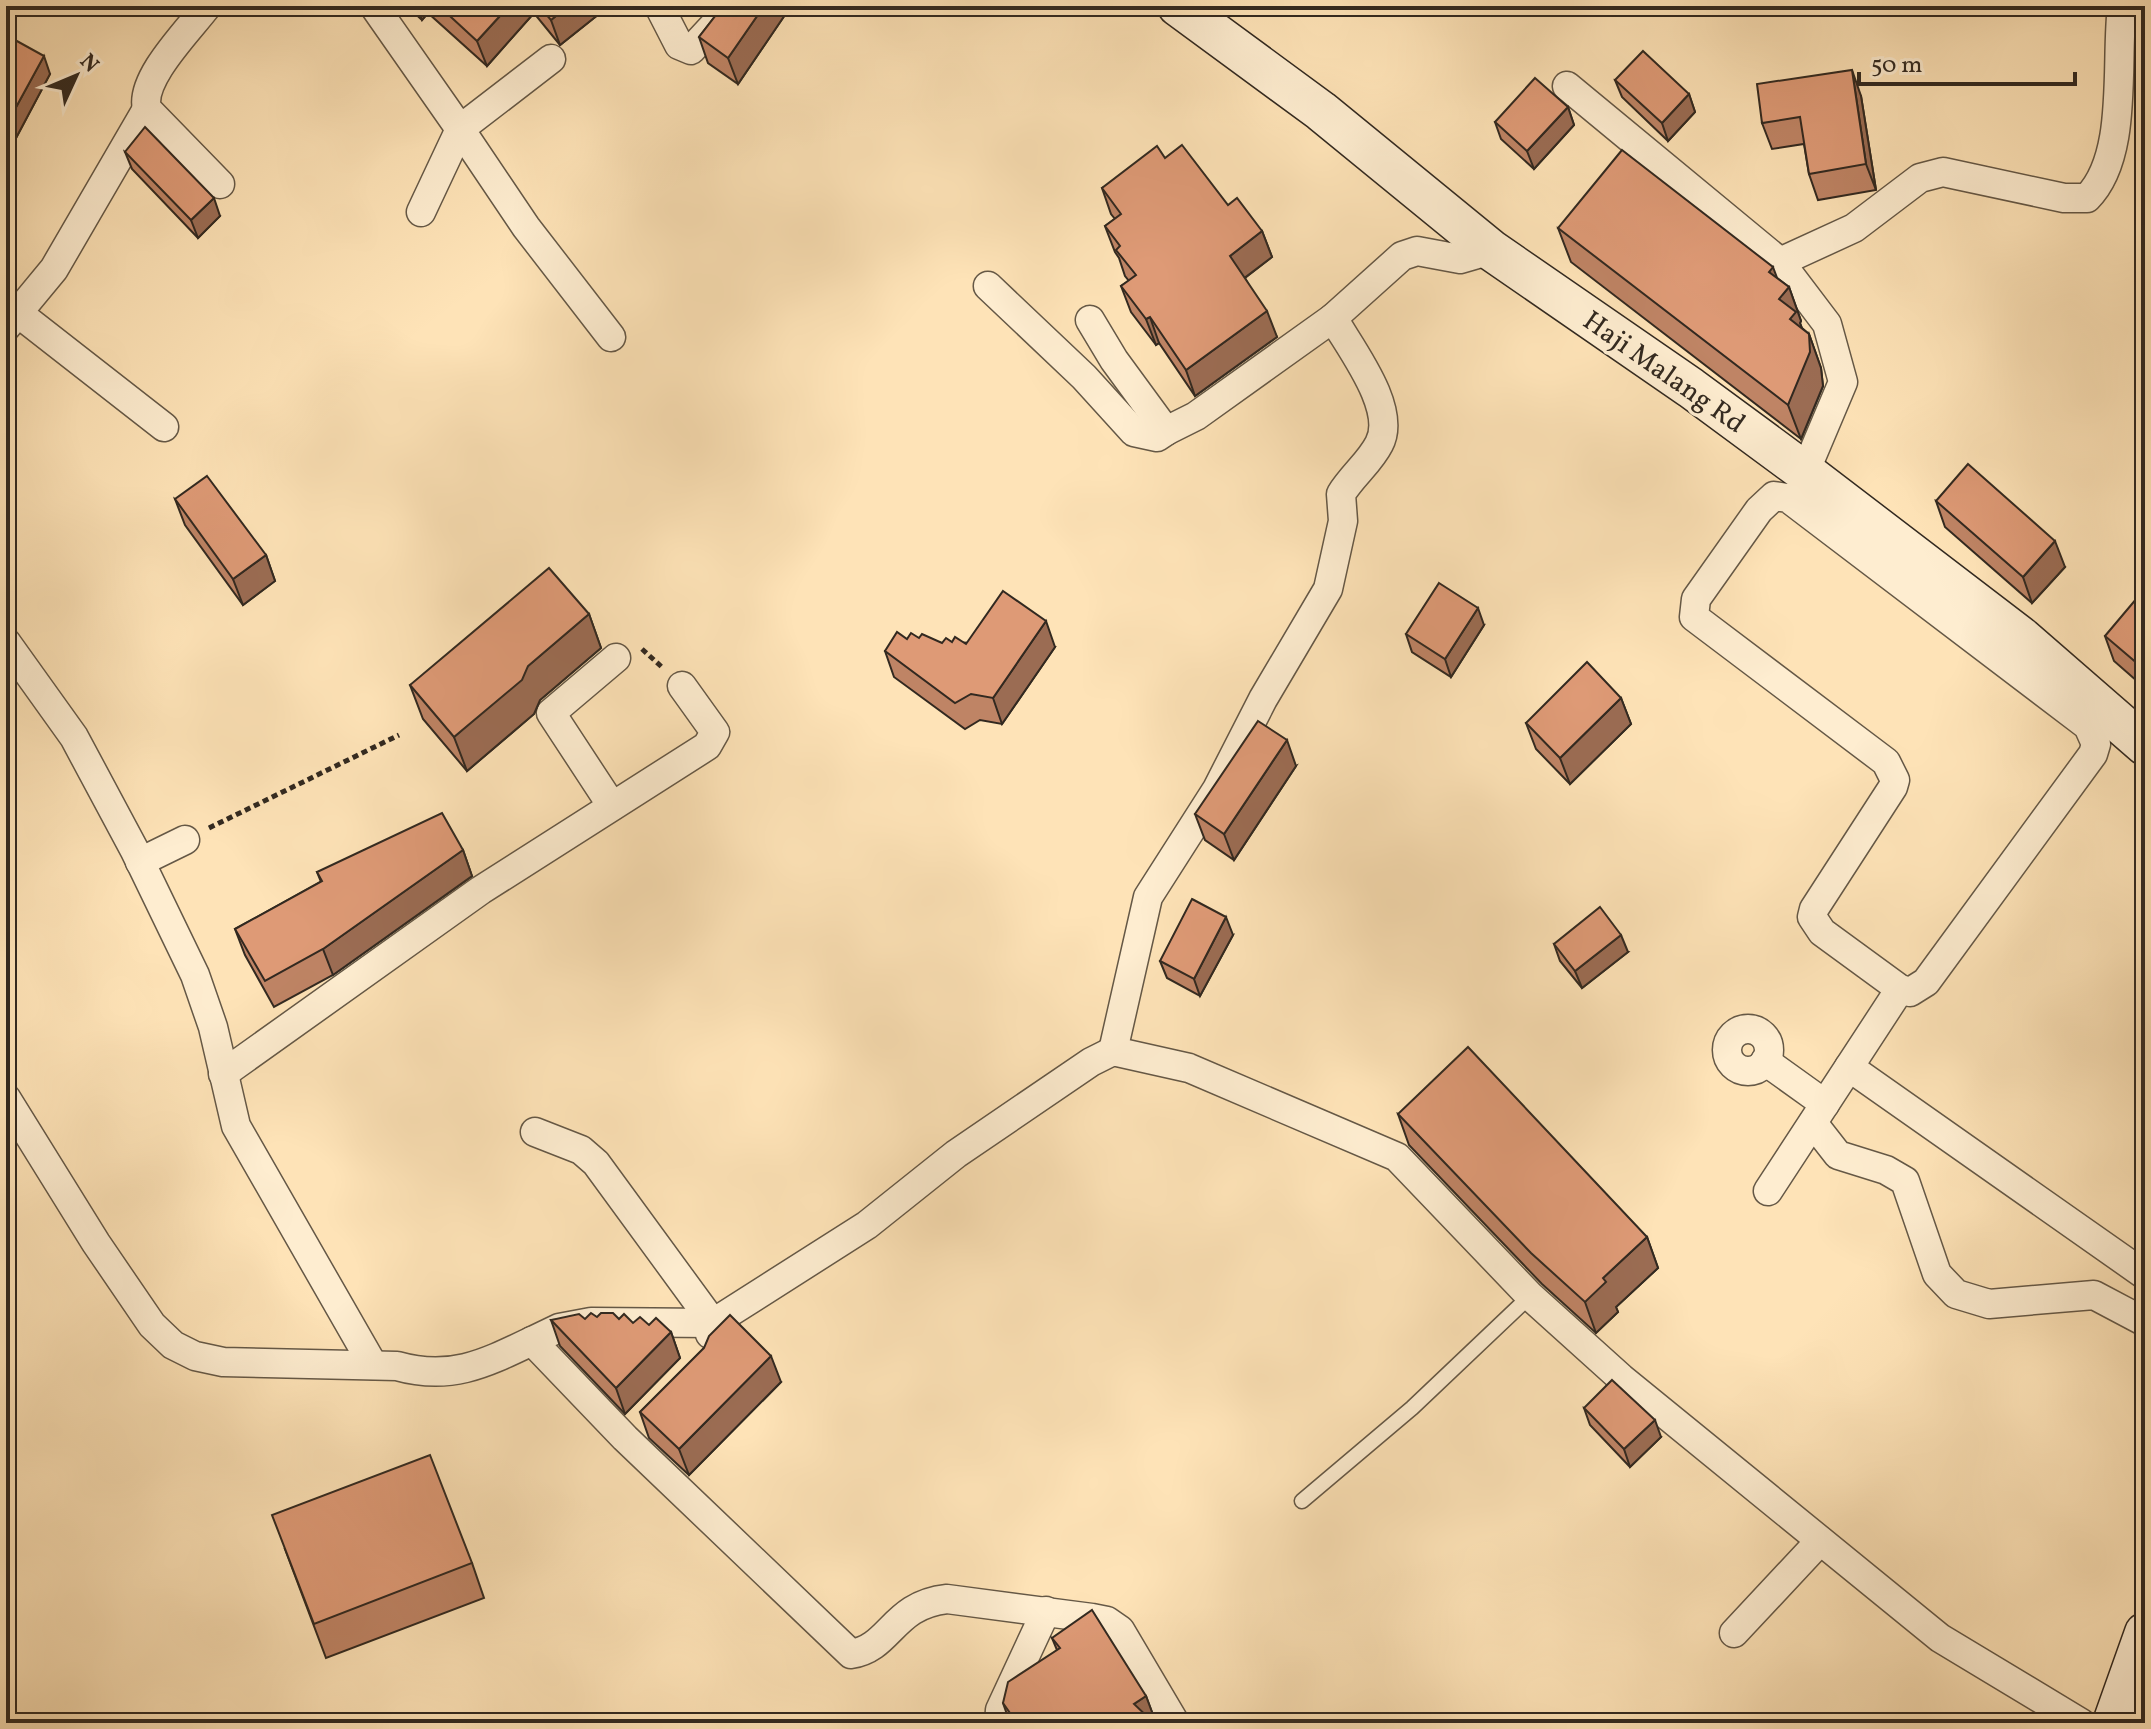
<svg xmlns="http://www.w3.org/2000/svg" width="2151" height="1729" font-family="Vollkorn,serif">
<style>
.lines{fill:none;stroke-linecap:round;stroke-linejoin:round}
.lane-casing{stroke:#655846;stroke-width:17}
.street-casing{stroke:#655846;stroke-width:31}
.secondary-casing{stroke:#322920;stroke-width:43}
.path{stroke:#322920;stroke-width:5;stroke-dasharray:6 4;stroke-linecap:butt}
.lane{stroke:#feedd0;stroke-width:14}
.street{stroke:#feedd0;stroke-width:28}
.secondary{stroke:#feedd0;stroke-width:40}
.wall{fill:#bf8465;stroke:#322920;stroke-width:2}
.shaded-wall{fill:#9b6c53;stroke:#322920;stroke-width:2}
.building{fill:#de9a76;stroke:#322920;stroke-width:2}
.labels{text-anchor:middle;stroke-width:7;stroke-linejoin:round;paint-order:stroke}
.street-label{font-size:28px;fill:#322920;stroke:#feedd0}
</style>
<rect width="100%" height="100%" fill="#fee3b7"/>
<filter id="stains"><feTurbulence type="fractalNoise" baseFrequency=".0025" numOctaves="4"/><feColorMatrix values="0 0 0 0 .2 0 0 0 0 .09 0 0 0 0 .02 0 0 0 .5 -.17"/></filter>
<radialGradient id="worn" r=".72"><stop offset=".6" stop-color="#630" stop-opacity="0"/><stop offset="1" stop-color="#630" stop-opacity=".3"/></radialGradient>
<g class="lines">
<defs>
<polyline id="lane" points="1302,1501 1412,1408 1530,1296"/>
<g id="street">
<path d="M207 6C189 30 139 79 147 109L220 184"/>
<polyline points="374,6 460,129 421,212"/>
<polyline points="659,6 679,45 691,50 732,6"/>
<polyline points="551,59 460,129 526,227 611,337"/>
<polyline points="1567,86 1780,262"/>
<polyline points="988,286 1084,377 1134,432 1157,437 1166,431"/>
<polyline points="18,313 164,427"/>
<polyline points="1090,320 1114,360 1166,431 1196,416 1333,318 1402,256 1417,251 1460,259 1491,250"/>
<polyline points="6,327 54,269 147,109"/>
<path d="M1805 472 1843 382 1827 324 1780 262 1854 228 1920 178 1943 172 2064 198H2087C2129 156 2115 63 2122 6"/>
<polygon points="1774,496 1788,498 2088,726 2096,744 2093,754 1926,982 1910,992 1900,989 1822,932 1812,917 1814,909 1893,787 1895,780 1886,762 1694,617 1696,599 1759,510"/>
<polyline points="6,642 74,737 135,851 195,975 213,1027 236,1126 373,1365"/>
<polyline points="612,806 551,713 616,658"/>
<polyline points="140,862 185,840"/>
<circle cx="1748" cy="1050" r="21"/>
<path d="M1113 1051 1148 897 1217 789 1263 699 1328 589 1343 521 1341 494C1352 476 1370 462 1379 444 1398 409 1350 348 1333 318"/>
<polyline points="1765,1061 1825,1104"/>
<polyline points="1849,1067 2145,1275"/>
<polyline points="223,1074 481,890 707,746 715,732 682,686"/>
<path d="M6 1098 96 1243 152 1325 173 1345 195 1356 223 1362 397 1366C450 1381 484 1364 532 1341L625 1438 851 1654C891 1648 892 1605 947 1599L1092 1618 1107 1621 1120 1630 1175 1723"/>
<polyline points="1813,1123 1838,1155 1886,1170 1905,1181 1937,1274 1956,1294 1989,1304 2094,1295 2145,1322"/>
<polyline points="535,1132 581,1150 596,1163 713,1323 710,1334"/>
<polyline points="1768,1191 1900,989"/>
<polyline points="532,1341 559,1328 591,1322 713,1323 867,1225 956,1154 1091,1062 1113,1051 1189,1068 1397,1157 1530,1296 1621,1378 1940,1638 2081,1723"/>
<polyline points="1734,1633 1820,1541"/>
<polyline points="999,1723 1000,1710 1046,1611"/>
</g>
<g id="secondary">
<polyline points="1178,6 1321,111 1491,250 1691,388 1805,472 2022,638 2145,745"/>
<polyline points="2113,1723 2145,1633"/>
<polyline points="2143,1723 2145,1719"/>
</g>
</defs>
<use href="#lane" class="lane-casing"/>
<use href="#street" class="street-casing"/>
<use href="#secondary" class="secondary-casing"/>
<g class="path">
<polyline points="642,649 664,669"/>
<polyline points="209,828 399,735"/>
</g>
<use href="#lane" class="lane"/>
<use href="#street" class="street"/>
<use href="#secondary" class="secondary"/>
</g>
<g class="wall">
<polygon points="407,6 609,6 560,45 534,13 487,66 428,13 422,20"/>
<polygon points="723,6 791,6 738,84 708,63 699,37"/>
<polygon points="6,35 50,74 16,138 6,132"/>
<polygon points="1615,80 1689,94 1695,112 1668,141 1622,97"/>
<polygon points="1861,96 1876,190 1818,200 1809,174 1804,144 1772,149 1762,123"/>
<polygon points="1568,107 1574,125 1534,169 1501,139 1495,122"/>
<polygon points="125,152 220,216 198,238 132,169"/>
<polygon points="1165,158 1262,231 1272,257 1245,278 1277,337 1195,396 1159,343 1156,345 1131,312 1121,286 1129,281 1125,276 1119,258 1115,252 1105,226 1115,219 1111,214 1102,188"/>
<polygon points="1558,228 1777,278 1789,287 1801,321 1800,323 1802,328 1809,334 1821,368 1823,386 1801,439 1571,262"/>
<polygon points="175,499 266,555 275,581 243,605 185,525"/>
<polygon points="1936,501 2065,567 2032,603 1945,527"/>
<polygon points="2145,605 2145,688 2114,661 2105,636"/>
<polygon points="589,614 601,648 540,700 534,714 467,771 423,719 410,685"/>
<polygon points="1484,625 1451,677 1412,652 1406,634"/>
<polygon points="919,638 942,643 952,642 1055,647 1002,724 980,720 965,729 894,677 885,651 907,639"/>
<polygon points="1621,698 1631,724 1570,784 1536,749 1526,723"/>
<polygon points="1296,766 1234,860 1205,840 1195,814"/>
<polygon points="463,850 472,876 333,975 274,1007 245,955 235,929 321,882 317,872"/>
<polygon points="1233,935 1200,996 1167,978 1160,961"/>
<polygon points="1554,944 1628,952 1582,988 1560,961"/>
<polygon points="1398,1114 1647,1237 1658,1268 1616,1307 1618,1312 1596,1333 1542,1284 1409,1145"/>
<polygon points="585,1319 619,1319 633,1323 649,1325 671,1332 680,1358 625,1414 560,1346 551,1320"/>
<polygon points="704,1348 781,1382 689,1475 649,1438 640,1412"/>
<polygon points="1584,1408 1661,1437 1630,1467 1590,1425"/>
<polygon points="285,1549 472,1563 484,1598 326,1658"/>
<polygon points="1052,1638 1146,1696 1156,1723 1010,1723 1003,1703 1057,1650"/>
</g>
<g class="shaded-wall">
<polygon points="417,6 426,6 428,13 422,20"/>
<polygon points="509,6 531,6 534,13 487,66 477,41"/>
<polygon points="568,6 609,6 560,45 551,20"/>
<polygon points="764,6 791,6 738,84 728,58"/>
<polygon points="44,56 50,74 16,138 9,120"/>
<polygon points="1852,70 1861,96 1876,190 1866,164"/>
<polygon points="1689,94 1695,112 1668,141 1662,123"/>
<polygon points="1568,107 1574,125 1534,169 1527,151"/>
<polygon points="214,198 220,216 198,238 191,220"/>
<polygon points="1262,231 1272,257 1239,282 1230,256"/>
<polygon points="1773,267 1783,294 1789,287 1801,321 1800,323 1808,346 1792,334 1769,272"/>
<polygon points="1267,311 1277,337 1195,396 1186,370"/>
<polygon points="1150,317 1159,343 1156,345 1146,319"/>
<polygon points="1809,334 1821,368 1823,386 1801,439 1788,405"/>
<polygon points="2055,541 2065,567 2032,603 2023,577"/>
<polygon points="266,555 275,581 243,605 233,579"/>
<polygon points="1478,608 1484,625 1451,677 1445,659"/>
<polygon points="589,614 601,648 540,700 534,714 467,771 454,737 528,666"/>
<polygon points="1046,621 1055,647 1002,724 993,698"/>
<polygon points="2145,656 2145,684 2138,664"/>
<polygon points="1621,698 1631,724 1570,784 1560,758"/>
<polygon points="1287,740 1296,766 1234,860 1224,834"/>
<polygon points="463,850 472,876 333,975 323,949"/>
<polygon points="1226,917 1233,935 1200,996 1194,979"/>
<polygon points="1621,935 1628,952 1582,988 1575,971"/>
<polygon points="1647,1237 1658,1268 1616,1307 1618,1312 1596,1333 1585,1302 1603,1278"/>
<polygon points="671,1332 680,1358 625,1414 616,1388"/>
<polygon points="771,1356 781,1382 689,1475 679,1449"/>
<polygon points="1655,1420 1661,1437 1630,1467 1624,1449"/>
<polygon points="1146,1696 1156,1723 1141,1723 1134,1704"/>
</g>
<g class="building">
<polygon points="439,6 509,6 477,41"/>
<polygon points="539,6 568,6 551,20"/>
<polygon points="723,6 764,6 728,58 699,37"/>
<polygon points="6,35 44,56 9,120 6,118"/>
<polygon points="1643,51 1689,94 1662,123 1615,80"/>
<polygon points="1852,70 1866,164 1809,174 1800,117 1762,123 1757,84"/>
<polygon points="1535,78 1568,107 1527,151 1495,122"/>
<polygon points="145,127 214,198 191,220 125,152"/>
<polygon points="1182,145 1228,205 1237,198 1262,231 1230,256 1267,311 1186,370 1150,317 1146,319 1121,286 1136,275 1116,250 1120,246 1105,226 1121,214 1102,188 1157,146 1165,158"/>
<polygon points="1622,150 1773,267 1769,272 1789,287 1779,299 1796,312 1790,319 1809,334 1810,352 1788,405 1558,228"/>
<polygon points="1968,464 2055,541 2023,577 1936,501"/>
<polygon points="207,476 266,555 233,579 175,499"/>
<polygon points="549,568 589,614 528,666 522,680 454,737 410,685"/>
<polygon points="1439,583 1478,608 1445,659 1406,634"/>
<polygon points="1003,591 1046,621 993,698 971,694 955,703 885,651 897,632 907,639 911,633 919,638 922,634 942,643 946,638 952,642 955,637 966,644"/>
<polygon points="2137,598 2145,605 2145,656 2138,664 2105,636"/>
<polygon points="1587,662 1621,698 1560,758 1526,723"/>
<polygon points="1258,721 1287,740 1224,834 1195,814"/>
<polygon points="442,813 463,850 323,949 265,981 235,929 322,881 317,872"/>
<polygon points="1192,899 1226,917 1194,979 1160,961"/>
<polygon points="1600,907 1621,935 1575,971 1554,944"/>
<polygon points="1468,1047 1647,1237 1603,1278 1606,1282 1585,1302 1531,1253 1398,1114"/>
<polygon points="591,1313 597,1317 601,1313 613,1313 619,1319 624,1314 633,1323 640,1317 649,1325 656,1318 671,1332 616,1388 551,1320 579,1314 585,1319"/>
<polygon points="730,1315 771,1356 679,1449 640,1412 704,1348 709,1336"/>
<polygon points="1612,1380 1655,1420 1624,1449 1584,1408"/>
<polygon points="430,1455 472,1563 314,1624 272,1515"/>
<polygon points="1092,1610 1146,1696 1134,1704 1154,1723 1017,1723 1003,1703 1008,1682 1060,1648 1052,1638"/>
</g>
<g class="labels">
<g class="street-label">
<text transform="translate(1665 371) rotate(35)" y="10">Haji Malang Rd</text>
</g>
</g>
<rect width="2151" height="1729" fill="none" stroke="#fee3b7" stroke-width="32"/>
<rect x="8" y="8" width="2135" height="1713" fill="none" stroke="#322920" stroke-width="4"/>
<rect x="16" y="16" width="2119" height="1697" fill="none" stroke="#322920" stroke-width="2"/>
<g transform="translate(76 76) rotate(46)" stroke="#feedd0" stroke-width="6" paint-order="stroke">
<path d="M0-6L14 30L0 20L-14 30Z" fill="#322920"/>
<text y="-12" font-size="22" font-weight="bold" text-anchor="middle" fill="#322920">N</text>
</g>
<path d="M1859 72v12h216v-12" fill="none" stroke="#322920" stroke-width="4"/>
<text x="1871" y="72" font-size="24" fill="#322920" stroke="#feedd0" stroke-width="6" paint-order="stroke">50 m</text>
<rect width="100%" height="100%" filter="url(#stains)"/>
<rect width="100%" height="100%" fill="url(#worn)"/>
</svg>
